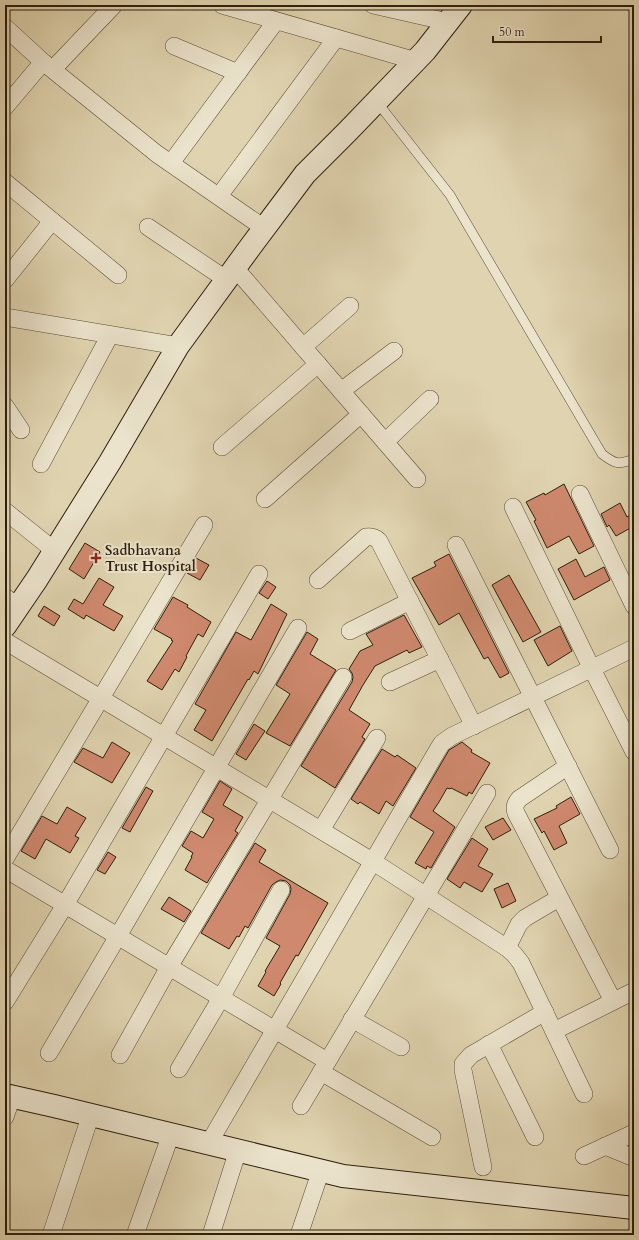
<svg xmlns="http://www.w3.org/2000/svg" width="639" height="1240" font-family="Cardo,serif">
<style>
.building{fill:#cf896e;stroke:#2d1f0c}
.lines{fill:none;stroke-linecap:round;stroke-linejoin:round}
.lane-casing{stroke:#5a4c35;stroke-width:10}
.street-casing{stroke:#5a4c35;stroke-width:18}
.secondary-casing{stroke:#2d1f0c;stroke-width:24}
.lane{stroke:#ebe3cc;stroke-width:9}
.street{stroke:#ebe3cc;stroke-width:17}
.secondary{stroke:#ebe3cc;stroke-width:22}
.poi-dot{fill:#8f2418;stroke:#ebe3cc;stroke-width:1.5}
.labels{text-anchor:middle;stroke-width:4;stroke-linejoin:round;paint-order:stroke}
.poi-label{font-size:14px;font-weight:bold;fill:#2d1f0c;stroke:#ebe3cc;text-anchor:start}
</style>
<rect width="100%" height="100%" fill="#e0d4b0"/>
<filter id="stains"><feTurbulence type="fractalNoise" baseFrequency=".005" numOctaves="4"/><feColorMatrix values="0 0 0 0 .2 0 0 0 0 .09 0 0 0 0 .02 0 0 0 .5 -.17"/></filter>
<radialGradient id="worn" r=".72"><stop offset=".6" stop-color="#630" stop-opacity="0"/><stop offset="1" stop-color="#630" stop-opacity=".3"/></radialGradient>
<g class="building">
<polygon points="564,484 594,546 579,554 569,536 547,548 534,521 536,520 526,502 544,493 545,495"/>
<polygon points="620,503 627,517 630,515 634,523 634,526 616,536 609,525 607,527 601,514"/>
<polygon points="85,543 100,552 84,579 69,569"/>
<polygon points="449,554 509,673 500,678 488,657 484,659 459,613 439,625 412,578 436,566 434,562"/>
<polygon points="196,558 209,565 200,580 187,573"/>
<polygon points="576,559 585,577 604,567 610,580 574,600 558,569"/>
<polygon points="509,575 541,632 523,642 492,585"/>
<polygon points="99,578 114,587 103,605 123,616 114,631 86,615 84,619 68,609 74,599 83,604"/>
<polygon points="267,581 276,587 268,599 259,593"/>
<polygon points="173,597 188,605 187,607 211,622 203,637 198,634 186,656 187,657 179,672 175,669 162,690 147,681 173,641 171,640 172,639 154,629"/>
<polygon points="271,604 287,614 258,674 254,671 249,680 248,679 212,741 194,730 206,710 195,704 236,632 251,640"/>
<polygon points="44,606 60,616 54,626 38,616"/>
<polygon points="404,615 422,647 409,653 407,650 375,666 363,685 349,710 370,724 362,737 365,739 335,788 301,766 352,682 353,677 352,673 349,669 360,651 373,645 366,634"/>
<polygon points="560,626 572,651 548,666 534,640"/>
<polygon points="307,632 318,639 310,654 336,670 290,746 266,733 290,694 276,685"/>
<polygon points="254,724 265,731 246,760 236,754"/>
<polygon points="112,742 130,753 112,783 74,762 83,748 103,758"/>
<polygon points="462,742 472,750 471,752 490,763 472,794 469,792 467,796 451,788 450,789 447,788 439,802 433,811 455,827 431,868 427,866 426,869 415,863 434,832 410,817 449,750"/>
<polygon points="382,749 395,757 397,755 416,768 393,806 386,801 379,814 360,802 358,804 351,799"/>
<polygon points="220,781 232,789 223,805 243,817 235,831 238,833 207,883 185,870 192,857 191,857 193,853 182,846 191,831 203,838 214,819 202,812"/>
<polygon points="146,787 153,791 130,832 122,828"/>
<polygon points="571,797 580,814 559,826 567,843 554,850 544,831 542,833 534,819 557,808 556,806"/>
<polygon points="67,807 86,818 75,836 79,838 70,853 46,839 35,859 21,851 42,816 57,824"/>
<polygon points="503,818 511,830 493,840 485,827"/>
<polygon points="472,838 488,849 478,866 493,874 482,892 464,882 460,888 447,879"/>
<polygon points="255,843 266,850 259,862 328,903 298,956 296,955 280,983 281,984 274,996 258,986 266,972 265,971 280,946 266,938 290,894 291,889 290,885 286,881 280,880 276,882 272,885 248,928 245,926 239,937 237,936 229,949 201,933"/>
<polygon points="108,852 116,857 105,874 97,870"/>
<polygon points="508,883 516,901 502,908 494,889"/>
<polygon points="169,897 191,911 184,922 161,909"/>
</g>
<g class="lines">
<defs>
<path id="lane" d="M377 102 450 195 602 454C615 464 618 465 634 459"/>
<g id="street">
<polyline points="222,5 416,61"/>
<polyline points="373,5 448,22"/>
<polyline points="5,27 43,62 157,154 264,228"/>
<polyline points="174,46 238,73"/>
<polyline points="53,69 114,5"/>
<polyline points="5,107 43,62"/>
<polyline points="171,163 276,21"/>
<polyline points="5,182 118,275"/>
<polyline points="219,196 336,38"/>
<polyline points="148,227 227,280"/>
<polyline points="235,268 417,479"/>
<polyline points="5,280 52,221"/>
<polyline points="5,317 178,346"/>
<polyline points="303,347 350,306"/>
<polyline points="341,391 394,351"/>
<polyline points="5,406 21,430"/>
<polyline points="385,442 430,399"/>
<polyline points="222,447 318,364"/>
<polyline points="41,464 110,335"/>
<polyline points="580,494 634,606"/>
<polyline points="265,499 361,414"/>
<polyline points="513,507 592,669 634,752"/>
<polyline points="5,511 55,551"/>
<polyline points="456,545 610,850"/>
<path d="M318 580 366 537C372 536 375 537 379 541L474 726"/>
<polyline points="5,597 18,607"/>
<polyline points="350,631 410,601"/>
<polyline points="5,641 372,861 507,948 514,954 521,963 584,1094"/>
<polyline points="390,682 440,659"/>
<path d="M568 766 519 799C515 804 514 807 516 813L613 1001"/>
<polyline points="321,830 377,738"/>
<polyline points="5,859 204,525"/>
<polyline points="5,869 327,1061"/>
<polyline points="507,948 519,924 525,918 559,898"/>
<polyline points="5,1002 65,905 259,574"/>
<polyline points="352,1019 401,1047"/>
<polyline points="554,1031 634,991"/>
<polyline points="489,1044 535,1137"/>
<polyline points="49,1053 118,936 298,628"/>
<polyline points="120,1055 169,967 343,677"/>
<polyline points="179,1069 221,998 281,890"/>
<polyline points="321,1072 432,1137"/>
<polyline points="301,1106 487,793"/>
<polyline points="5,1117 12,1097"/>
<polyline points="209,1143 437,751 442,743 452,736 634,648"/>
<polyline points="605,1146 634,1158"/>
<polyline points="584,1156 634,1133"/>
<polyline points="483,1167 463,1070 463,1064 471,1055 545,1012"/>
<polyline points="51,1235 91,1114"/>
<polyline points="135,1235 171,1134"/>
<polyline points="211,1235 238,1150"/>
<polyline points="299,1235 321,1170"/>
</g>
<g id="secondary">
<polyline points="5,626 37,579 110,462 178,346 251,246 305,174 348,131 425,51 461,5"/>
<polyline points="5,1095 54,1106 343,1176 634,1208"/>
</g>
</defs>
<use href="#lane" class="lane-casing"/>
<use href="#street" class="street-casing"/>
<use href="#secondary" class="secondary-casing"/>
<use href="#lane" class="lane"/>
<use href="#street" class="street"/>
<use href="#secondary" class="secondary"/>
</g>
<path class="poi-dot" d="M94 552h4v4h4v4h-4v4h-4v-4h-4v-4h4z"/>
<g class="labels">
<g class="poi-label">
<text x="105" y="555">Sadbhavana<tspan x="105" dy="16">Trust Hospital</tspan></text>
</g>
</g>
<rect width="639" height="1240" fill="none" stroke="#e0d4b0" stroke-width="20"/>
<rect x="6" y="6" width="627" height="1228" fill="none" stroke="#2d1f0c" stroke-width="2"/>
<rect x="10" y="10" width="619" height="1220" fill="none" stroke="#2d1f0c"/>
<path d="M493 36v6h108v-6" fill="none" stroke="#2d1f0c" stroke-width="2"/>
<text x="499" y="36" font-size="12" fill="#2d1f0c" stroke="#ebe3cc" stroke-width="3" paint-order="stroke">50 m</text>
<rect width="100%" height="100%" filter="url(#stains)"/>
<rect width="100%" height="100%" fill="url(#worn)"/>
</svg>
